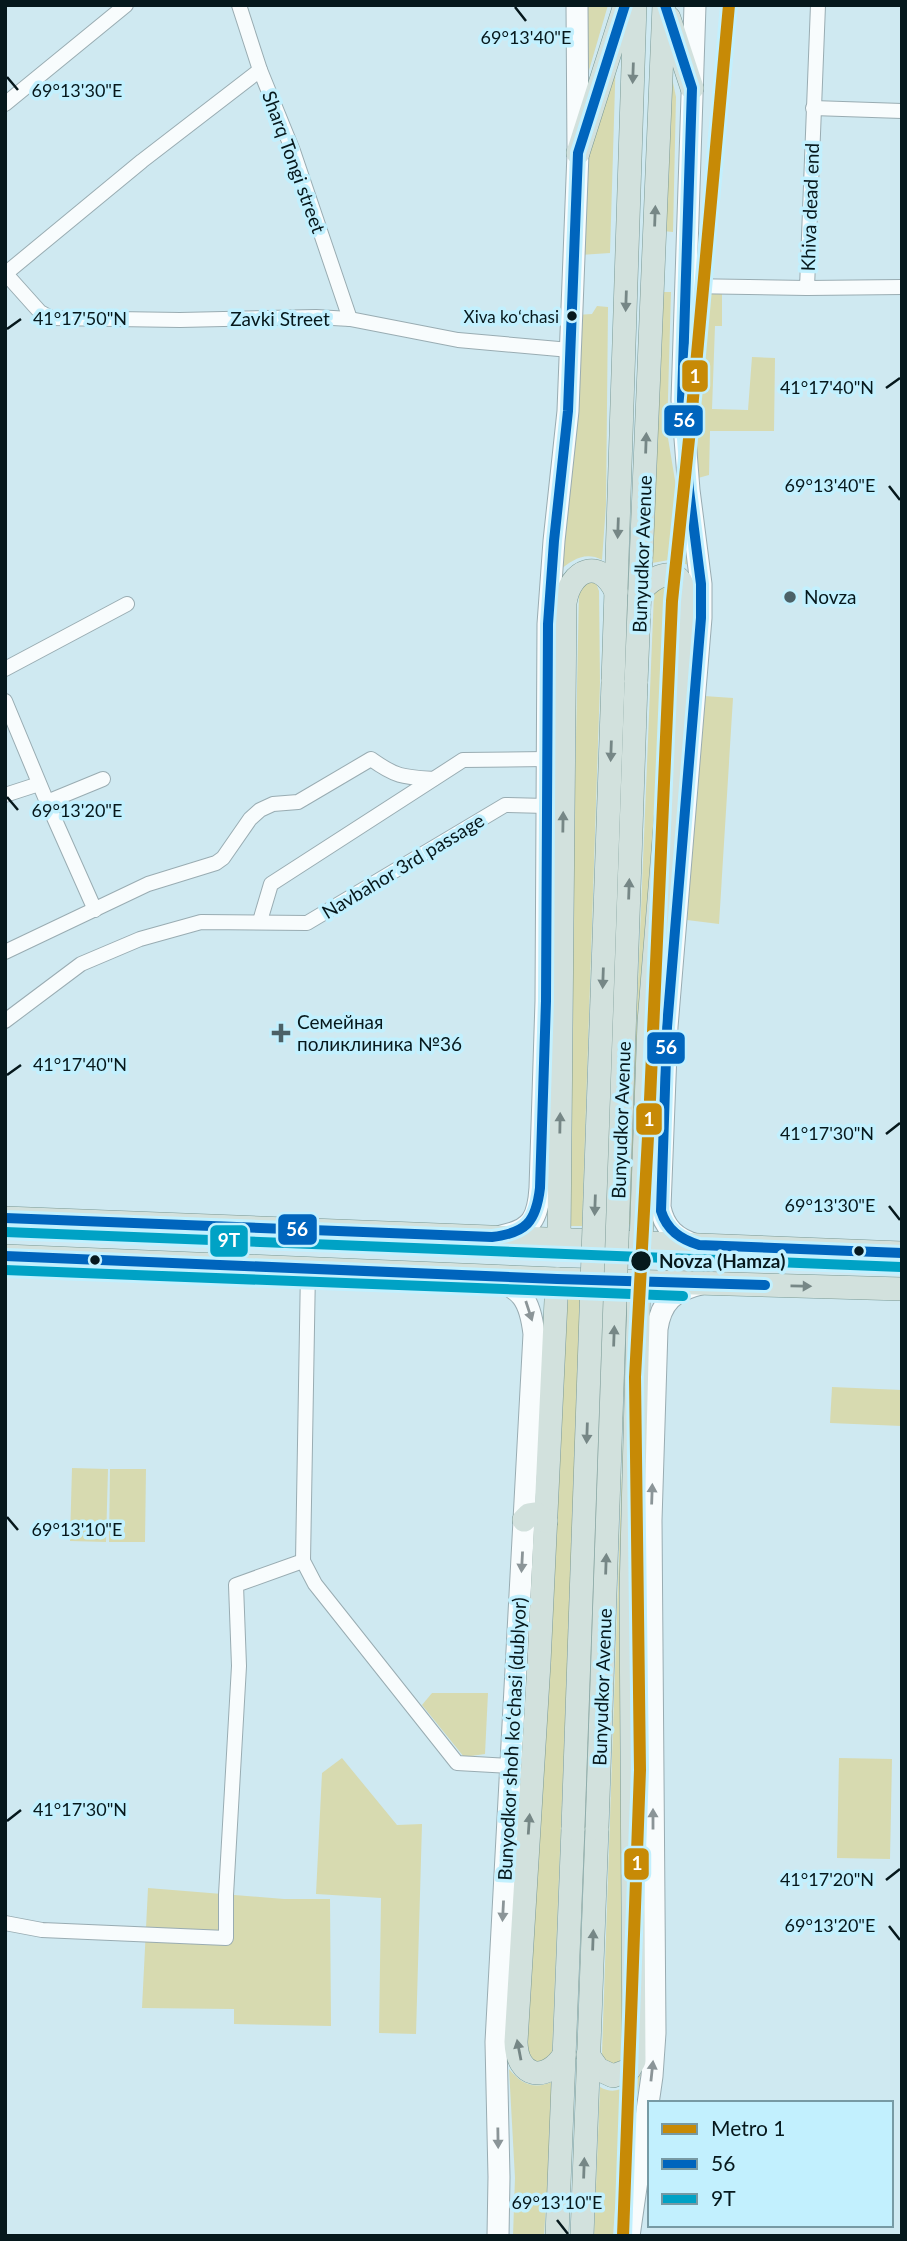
<svg xmlns="http://www.w3.org/2000/svg" width="907" height="2241" font-family="Lato,sans-serif">
<style>
.green{fill:#d7dab0}
.lines{fill:none;stroke-linecap:round;stroke-linejoin:round}
.street-casing{stroke:#99acb2;stroke-width:16}
.secondary-casing{stroke:#99acb2;stroke-width:23}
.primary-casing{stroke:#7a9995;stroke-width:24}
.street{stroke:#f8fcfd;stroke-width:14}
.secondary{stroke:#f8fcfd;stroke-width:21}
.primary{stroke:#d2e1dd;stroke-width:23}
.primary-bridge-casing{stroke:#7a9995;stroke-width:24;stroke-linecap:butt}
.primary-bridge{stroke:#d2e1dd;stroke-width:23}
.bus-1-casing{stroke:#c2f0fe;stroke-width:16}
.bus-2-casing{stroke:#c2f0fe;stroke-width:16}
.bus-1{stroke:#0065bd;stroke-width:10}
.bus-2{stroke:#00a2c5;stroke-width:10}
.metro-1-casing{stroke:#c2f0fe;stroke-width:18}
.metro-1{stroke:#c78a06;stroke-width:12}
.oneway{fill:#768786}
.oneway2{fill:#8b9598}
.ticks{fill:none;stroke:#06181c;stroke-width:2.5}
.bus-dot{fill:#06181c;stroke:#c2f0fe;stroke-width:2.5}
.poi-dot{fill:#4c6167;stroke:#c2f0fe;stroke-width:2.5}
.labels{text-anchor:middle;stroke-width:7;stroke-linejoin:round;paint-order:stroke}
.bus-label{font-size:17px;fill:#06181c;stroke:#c2f0fe;text-anchor:end}
.street-label{font-size:19px;fill:#06181c;stroke:#c2f0fe}
.poi-label{font-size:19px;fill:#06181c;stroke:#c2f0fe;text-anchor:start}
.stop-label{font-size:19px;font-weight:bold;fill:#06181c;stroke:#c2f0fe;text-anchor:start}
.ticks-label{font-size:18px;text-anchor:middle;fill:#06181c;stroke:#c2f0fe;stroke-width:7;stroke-linejoin:round;paint-order:stroke}
.line-badge{stroke:#c2f0fe;stroke-width:2.5}
.badge-label{font-size:19px;text-anchor:middle;font-weight:bold;fill:#fff}
</style>
<rect width="100%" height="100%" fill="#cfe9f1"/>
<g class="green">
<polygon points="585,5 608,5 583,91"/>
<polygon points="616,53 610,253 580,255 582,177"/>
<polygon points="667,54 676,97 673,232 663,231"/>
<polygon points="694,291 722,292 722,326 715,326 712,409 748,410 752,357 775,358 774,431 710,431 709,475 698,478 695,444"/>
<polygon points="661,292 671,292 667,432 689,565 669,560 652,563"/>
<path d="M597 306 608 307 606 505 602 560C585 551 572 560 559 571L576 315 592 314Z"/>
<polygon points="584,581 596,583 599,591 600,683 582,1226 566,1226 579,591"/>
<polygon points="662,585 674,587 633,1218 628,1227 654,593"/>
<polygon points="704,696 733,698 719,924 687,920"/>
<polygon points="575,1288 582,1288 552,2055 540,2064 526,2058 564,1297"/>
<polygon points="628,1290 627,2055 619,2067 603,2060 602,2053"/>
<polygon points="832,1387 902,1390 902,1426 830,1423"/>
<polygon points="72,1468 108,1469 106,1542 70,1541"/>
<polygon points="110,1469 146,1469 145,1542 109,1542"/>
<polygon points="432,1693 488,1693 485,1754 464,1757 422,1705"/>
<polygon points="342,1758 397,1825 422,1824 416,2034 379,2033 381,1898 316,1894 322,1773"/>
<polygon points="839,1758 892,1759 890,1859 837,1858"/>
<polygon points="148,1888 284,1899 330,1899 331,2026 234,2024 234,2009 142,2008"/>
<path d="M509 2069C522 2085 535 2090 554 2081L544 2236H513L515 2178Z"/>
<path d="M641 2074 615 2209 613 2236H594L600 2087C617 2097 628 2085 641 2074Z"/>
</g>
<g class="lines">
<defs>
<g id="street">
<polyline points="239,5 260,70 293,151 350,319"/>
<polyline points="5,104 126,5"/>
<polyline points="813,108 902,111"/>
<polyline points="5,274 142,161 260,70"/>
<polyline points="6,274 40,312 51,318 180,320 316,317 350,319 458,340 570,350"/>
<polyline points="686,286 807,288 818,5"/>
<polyline points="807,288 902,287"/>
<polyline points="5,669 127,604"/>
<polyline points="5,701 47,802 95,910"/>
<polyline points="5,795 39,784"/>
<polyline points="47,802 103,779"/>
<polyline points="260,921 271,884 463,760 546,759"/>
<path d="M5 952 148 884 216 863 223 858 250 819 260 810 273 804 298 802 371 759C396 777 403 777 433 779"/>
<polyline points="5,1021 81,964 140,939 201,922 307,923 505,805 546,806"/>
<polyline points="308,1269 303,1561 315,1584 457,1763 511,1766"/>
<polyline points="5,1923 42,1930 226,1938 226,1895 239,1666 236,1585 303,1561"/>
</g>
<g id="secondary">
<path d="M695 5 682 400 689 490 701 584V618L667 1027 660 1207C664 1228 676 1239 697 1245"/>
<path d="M501 1236C532 1230 538 1218 540 1188L546 1001 548 624 554 541 568 411 578 153 577 5"/>
<path d="M489 1278C522 1287 530 1300 534 1334L496 2042 499 2177 498 2236"/>
<path d="M629 2236 652 2076 655 2033 651 1520 657 1329C661 1302 674 1290 701 1284"/>
</g>
<g id="primary">
<polyline points="669,18 692,88"/>
<polyline points="578,153 625,5"/>
<path d="M640 593C652 574 683 563 684 595L649 1022 641 1244"/>
<polyline points="613,682 635,5"/>
<polyline points="636,683 664,5"/>
<polyline points="5,1218 902,1253"/>
<path d="M559 1240 565 603C570 569 600 557 616 592"/>
<polyline points="5,1256 557,1279 902,1289"/>
<path d="M557 1279 539 1663 516 2042C517 2078 546 2083 564 2055"/>
<polyline points="524,1520 529,1515 536,1514 546,1521"/>
<polyline points="588,2055 598,2069 613,2076 629,2070 634,2061 631,1593 639,1281"/>
<polyline points="557,2236 573,1828"/>
<polyline points="582,2236 597,1828"/>
</g>
</defs>
<use href="#street" class="street-casing"/>
<use href="#secondary" class="secondary-casing"/>
<use href="#primary" class="primary-casing"/>
<use href="#street" class="street"/>
<use href="#secondary" class="secondary"/>
<use href="#primary" class="primary"/>
<defs>
<g id="primary-bridge">
<polyline points="573,1828 613,682"/>
<polyline points="597,1828 636,683"/>
</g>
</defs>
<use href="#primary-bridge" class="primary-bridge-casing"/>
<use href="#primary-bridge" class="primary-bridge"/>
<defs>
<g id="bus-1">
<path d="M665 5 692 88 682 400 689 490 701 584V618L667 1027 661 1211C667 1230 680 1239 699 1245L902 1253"/>
<path d="M5 1218 492 1237C526 1233 536 1222 540 1188L546 1001 548 624 554 541 568 411 578 153 625 5"/>
<polyline points="5,1256 557,1279 765,1285"/>
</g>
<g id="bus-2">
<polyline points="5,1232 901,1267"/>
<polyline points="5,1270 683,1296"/>
</g>
</defs>
<use href="#bus-1" class="bus-1-casing"/>
<use href="#bus-2" class="bus-2-casing"/>
<use href="#bus-1" class="bus-1"/>
<use href="#bus-2" class="bus-2"/>
<defs>
<polyline id="metro-1" points="623,2236 640,1770 635,1377 650,1100 672,601 691,420 729,5"/>
</defs>
<use href="#metro-1" class="metro-1-casing"/>
<use href="#metro-1" class="metro-1"/>
</g>
<defs><path id="oneway-solid" d="M-6-.8H1V-3.2L6.5 0L1 3.2V.8H-6Z" transform="scale(1.75)"/></defs>
<g class="oneway">
<use href="#oneway-solid" transform="translate(633 73) rotate(92)"/>
<use href="#oneway-solid" transform="translate(655 216) rotate(-88)"/>
<use href="#oneway-solid" transform="translate(626 301) rotate(92)"/>
<use href="#oneway-solid" transform="translate(646 443) rotate(-88)"/>
<use href="#oneway-solid" transform="translate(618 528) rotate(92)"/>
<use href="#oneway-solid" transform="translate(611 751) rotate(92)"/>
<use href="#oneway-solid" transform="translate(563 822) rotate(-89)"/>
<use href="#oneway-solid" transform="translate(629 889) rotate(-88)"/>
<use href="#oneway-solid" transform="translate(603 978) rotate(92)"/>
<use href="#oneway-solid" transform="translate(560 1123) rotate(-89)"/>
<use href="#oneway-solid" transform="translate(595 1205) rotate(92)"/>
<use href="#oneway-solid" transform="translate(801 1286) rotate(1)"/>
<use href="#oneway-solid" transform="translate(614 1336) rotate(-88)"/>
<use href="#oneway-solid" transform="translate(587 1433) rotate(92)"/>
<use href="#oneway-solid" transform="translate(606 1564) rotate(-88)"/>
<use href="#oneway-solid" transform="translate(529 1824) rotate(-86)"/>
<use href="#oneway-solid" transform="translate(593 1940) rotate(-88)"/>
<use href="#oneway-solid" transform="translate(519 2050) rotate(-101)"/>
<use href="#oneway-solid" transform="translate(584 2168) rotate(-88)"/>
</g>
<g class="oneway2">
<use href="#oneway-solid" transform="translate(529 1311) rotate(72)"/>
<use href="#oneway-solid" transform="translate(652 1494) rotate(-88)"/>
<use href="#oneway-solid" transform="translate(522 1562) rotate(93)"/>
<use href="#oneway-solid" transform="translate(653 1819) rotate(-90)"/>
<use href="#oneway-solid" transform="translate(503 1911) rotate(93)"/>
<use href="#oneway-solid" transform="translate(652 2071) rotate(-84)"/>
<use href="#oneway-solid" transform="translate(498 2138) rotate(89)"/>
</g>
<path class="ticks" d="M515 7 526 21M7 77 18 90M7 329 21 319M886 388 900 378M889 486 900 500M7 797 18 810M7 1075 21 1065M886 1134 900 1123M889 1206 900 1220M7 1517 18 1530M7 1821 21 1810M886 1880 900 1869M889 1926 900 1940M557 2220 568 2234"/>
<g class="bus-dot">
<circle cx="572" cy="316" r="6"/>
<circle cx="859" cy="1251" r="6"/>
<circle cx="95" cy="1260" r="6"/>
<circle cx="641" cy="1261" r="11"/>
</g>
<g class="poi-dot">
<circle cx="790" cy="597" r="7"/>
<path d="M277.5 1022.5h7v7h7v7h-7v7h-7v-7h-7v-7h7z"/>
</g>
<g class="labels">
<g class="bus-label">
<text x="559" y="323">Xiva koʻchasi</text>
</g>
<g class="street-label">
<text transform="translate(294 162) rotate(70)" y="7">Sharq Tongi street</text>
<text transform="translate(810 207) rotate(-88)" y="7">Khiva dead end</text>
<text x="280" y="326">Zavki Street</text>
<text transform="translate(642 554) rotate(-88)" y="7">Bunyudkor Avenue</text>
<text transform="translate(403 866) rotate(-31)" y="7">Navbahor 3rd passage</text>
<text transform="translate(621 1120) rotate(-88)" y="7">Bunyudkor Avenue</text>
<text transform="translate(602 1687) rotate(-88)" y="7">Bunyudkor Avenue</text>
<text transform="translate(512 1739) rotate(-87)" y="7">Bunyodkor shoh koʻchasi (dublyor)</text>
</g>
<g class="poi-label">
<text x="804" y="604">Novza</text>
<text x="297" y="1029">Семейная<tspan x="297" dy="22">поликлиника №36</tspan></text>
</g>
<g class="stop-label">
<text x="659" y="1268">Novza (Hamza)</text>
</g>
</g>
<g class="ticks-label">
<text x="526" y="44">69°13'40"E</text>
<text x="77" y="97">69°13'30"E</text>
<text x="80" y="325">41°17'50"N</text>
<text x="827" y="394">41°17'40"N</text>
<text x="830" y="492">69°13'40"E</text>
<text x="77" y="817">69°13'20"E</text>
<text x="80" y="1071">41°17'40"N</text>
<text x="827" y="1140">41°17'30"N</text>
<text x="830" y="1212">69°13'30"E</text>
<text x="77" y="1536">69°13'10"E</text>
<text x="80" y="1816">41°17'30"N</text>
<text x="827" y="1886">41°17'20"N</text>
<text x="830" y="1932">69°13'20"E</text>
<text x="557" y="2209">69°13'10"E</text>
</g>
<g class="line-badge">
<rect x="681" y="359" width="28" height="34" rx="7" fill="#c78a06"/>
<rect x="663" y="404" width="41" height="33" rx="7" fill="#0065bd"/>
<rect x="646" y="1031" width="40" height="34" rx="7" fill="#0065bd"/>
<rect x="635" y="1102" width="28" height="34" rx="7" fill="#c78a06"/>
<rect x="277" y="1213" width="41" height="33" rx="7" fill="#0065bd"/>
<rect x="209" y="1224" width="40" height="34" rx="7" fill="#00a2c5"/>
<rect x="623" y="1847" width="27" height="34" rx="7" fill="#c78a06"/>
</g>
<g class="badge-label">
<text x="695" y="383">1</text>
<text x="684" y="427">56</text>
<text x="666" y="1054">56</text>
<text x="649" y="1126">1</text>
<text x="297" y="1236">56</text>
<text x="229" y="1247">9Т</text>
<text x="637" y="1870">1</text>
</g>
<rect width="907" height="2241" fill="none" stroke="#06181c" stroke-width="14"/>
<rect x="648" y="2101" width="245" height="126" fill="#c2f0fe" stroke="#779aa4" stroke-width="2"/>
<rect x="662" y="2124" width="35" height="10" fill="#c78a06" stroke="#779aa4" stroke-width="2"/>
<text x="711" y="2136" font-size="21" fill="#06181c">Metro 1</text>
<rect x="662" y="2159" width="35" height="10" fill="#0065bd" stroke="#779aa4" stroke-width="2"/>
<text x="711" y="2171" font-size="21" fill="#06181c">56</text>
<rect x="662" y="2194" width="35" height="10" fill="#00a2c5" stroke="#779aa4" stroke-width="2"/>
<text x="711" y="2206" font-size="21" fill="#06181c">9Т</text>
</svg>
